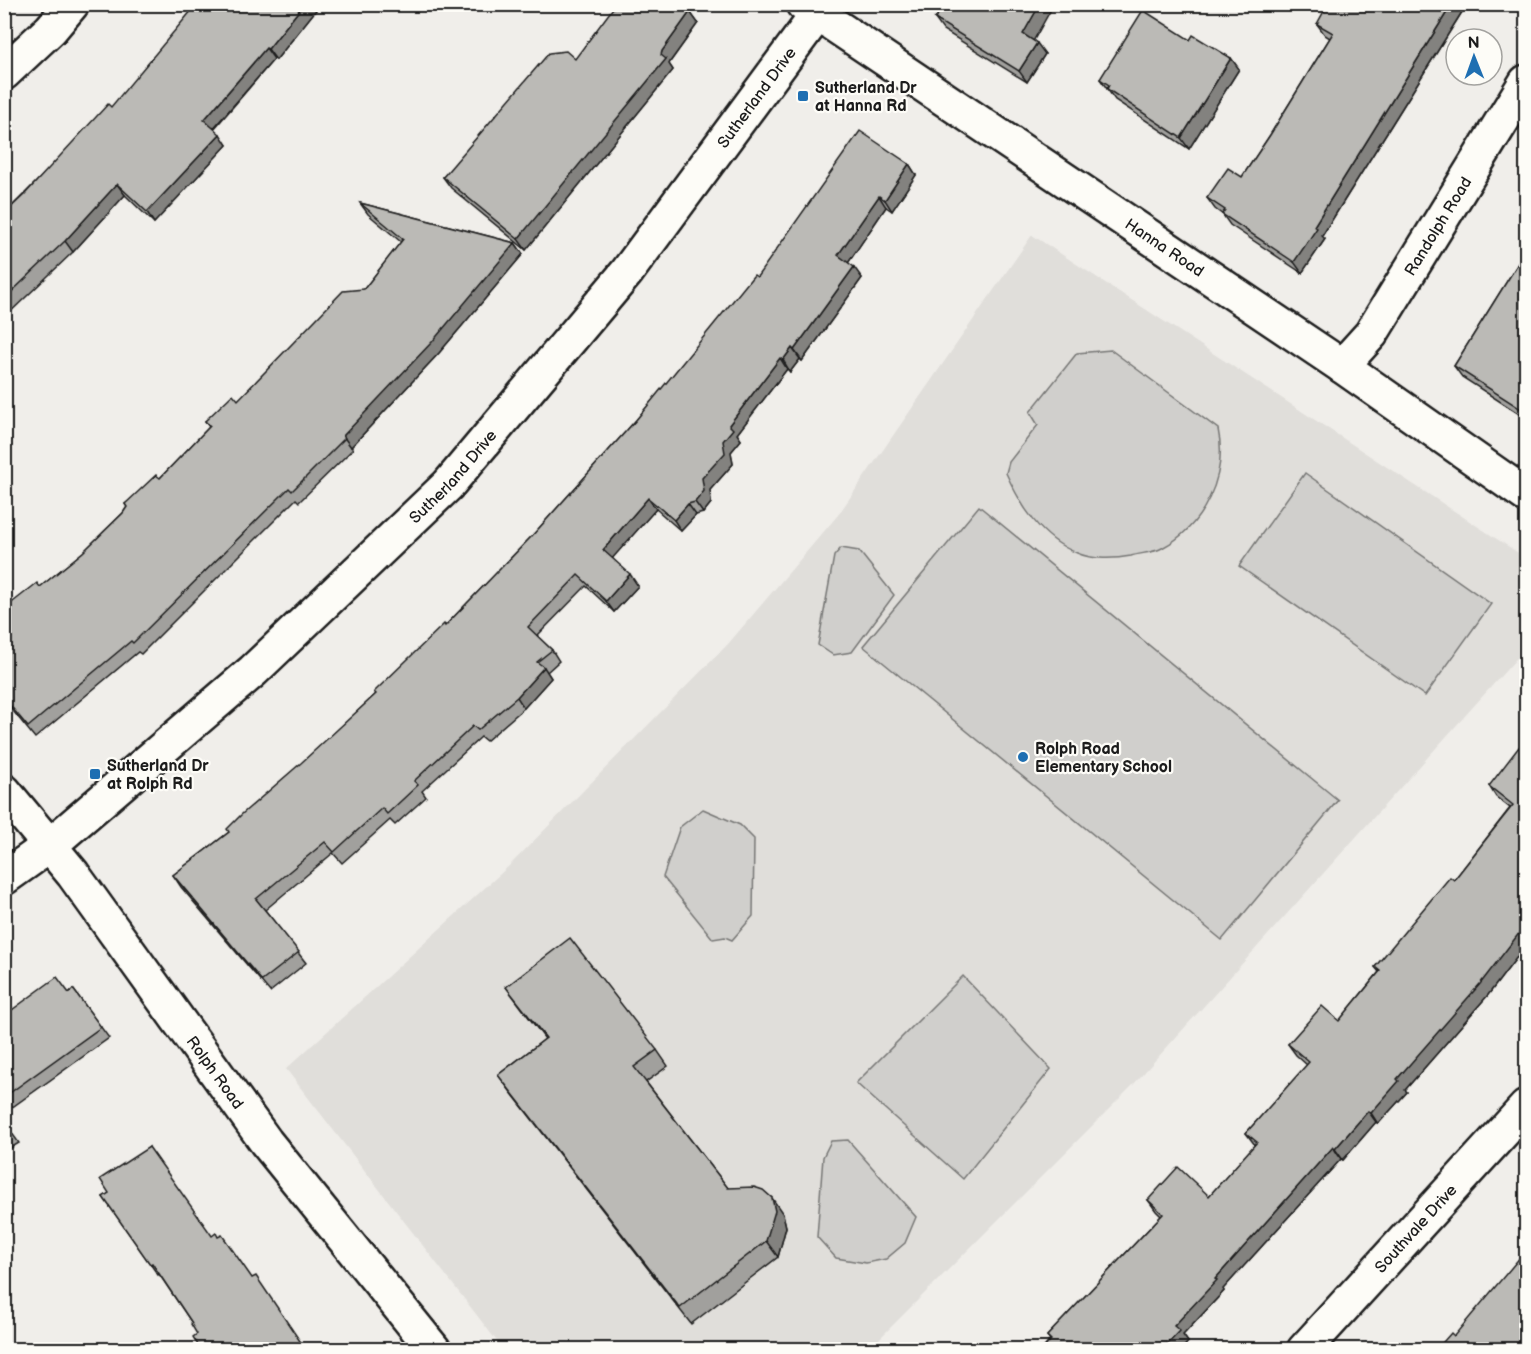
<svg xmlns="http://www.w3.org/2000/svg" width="1531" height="1354" font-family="'Balsamiq Sans',sans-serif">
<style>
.built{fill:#e0deda}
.green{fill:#d0cfcc;stroke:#767674;stroke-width:1.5}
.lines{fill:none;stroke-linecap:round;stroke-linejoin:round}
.street-casing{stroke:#1c1c1c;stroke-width:38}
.secondary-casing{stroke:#1c1c1c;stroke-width:38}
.street{stroke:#fdfcf7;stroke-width:33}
.secondary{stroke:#fdfcf7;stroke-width:33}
.wall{fill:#a1a09d;stroke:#1c1c1c;stroke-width:1.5}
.shaded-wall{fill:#83827f;stroke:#1c1c1c;stroke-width:1.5}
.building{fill:#bbbab6;stroke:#1c1c1c;stroke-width:1.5}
.poi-dot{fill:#1f6fb2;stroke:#fdfcf7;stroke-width:2}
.labels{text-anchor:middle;stroke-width:4.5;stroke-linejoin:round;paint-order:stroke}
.poi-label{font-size:16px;font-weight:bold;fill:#1c1c1c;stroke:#fdfcf7;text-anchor:start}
.street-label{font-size:16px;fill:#1c1c1c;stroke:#fdfcf7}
</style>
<rect width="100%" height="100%" fill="#f0eeea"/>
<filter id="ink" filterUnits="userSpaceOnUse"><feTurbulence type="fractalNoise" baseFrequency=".0167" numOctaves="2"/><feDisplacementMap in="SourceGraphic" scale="12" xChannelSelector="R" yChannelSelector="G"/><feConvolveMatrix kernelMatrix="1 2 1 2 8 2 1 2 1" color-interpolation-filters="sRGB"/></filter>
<g filter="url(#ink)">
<polygon class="built" points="1032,235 1526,558 1526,648 1133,1085 869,1349 503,1349 286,1069 510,865 728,644 838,515"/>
<g class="green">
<path d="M1111 350 1218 429C1228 475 1204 526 1162 548 1154 553 1140 553 1131 556 1115 559 1092 560 1077 553 1041 539 1021 506 1006 473L1009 462 1038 425 1030 412 1077 353Z"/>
<polygon points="1305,473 1491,604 1425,696 1239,566"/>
<polygon points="979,506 1338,800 1222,940 863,646"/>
<polygon points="841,548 859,551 894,595 852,652 833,655 818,645 834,556"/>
<polygon points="703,809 740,825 754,839 753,916 732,940 725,937 713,939 663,877 680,827"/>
<polygon points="963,976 1051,1069 963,1179 856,1083"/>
<polygon points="848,1140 916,1217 905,1243 886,1259 866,1263 836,1258 817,1237 823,1157 831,1141"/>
</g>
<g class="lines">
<defs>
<g id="street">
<path id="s1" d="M803 4 1342 366 1526 495"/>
<polyline points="4,73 51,29 72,4"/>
<path id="s2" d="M1342 366 1371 334 1526 82"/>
<path id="s3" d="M4 791 73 874 266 1142 434 1350"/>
<path id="s4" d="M4 878 49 846 253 671 448 485 627 272 825 4"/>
</g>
<g id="secondary">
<path id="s5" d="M1304 1350 1526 1107"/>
</g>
</defs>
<use href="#street" class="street-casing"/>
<use href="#secondary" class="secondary-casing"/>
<use href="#street" class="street"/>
<use href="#secondary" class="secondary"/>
</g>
<g class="wall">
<polygon points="1467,4 1322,236 1325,239 1302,273 1230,225 1223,215 1215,209 1207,198 1242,177 1270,135 1330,38 1325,35 1317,24"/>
<polygon points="314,7 316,10 276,60 274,59 214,129 227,145 154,223 125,195 73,252 4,318 4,214 111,107"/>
<polygon points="690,12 698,23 670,62 669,64 673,70 526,250 451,188 443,177 575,59"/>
<polygon points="935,19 1033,41 1045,54 1027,82 943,30"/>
<polygon points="1190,40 1231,58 1239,69 1189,149 1115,100 1100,79"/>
<polygon points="909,164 916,175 892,211 886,207 848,263 862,278 802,361 800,359 790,372 787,369 737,434 741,440 731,452 733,464 710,490 711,503 703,513 696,515 681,531 656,509 612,558 638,586 614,612 586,586 537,636 552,650 559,661 547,672 551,678 524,708 486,741 481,737 422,791 426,797 395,825 390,820 342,863 333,853 265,910 306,963 270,992 181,887 173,875 229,832 376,694 445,626 531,537 636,420 757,277"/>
<polygon points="360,203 515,243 523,254 439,353 351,447 353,449 299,502 296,499 141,654 138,652 35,738 4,700 4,609 40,587 83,552 123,513 127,507 125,504 160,478 209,427 205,421 238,400 364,289 401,242 368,214"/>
<polygon points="1527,249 1527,419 1462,377 1454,366"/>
<polygon points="1527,752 1527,944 1488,995 1405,1090 1407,1092 1378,1124 1376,1122 1343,1160 1341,1159 1223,1289 1224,1291 1183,1335 1188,1342 1181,1350 1042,1350 1050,1340 1047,1336 1161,1216 1156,1211 1148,1200 1209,1196 1255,1145 1246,1133 1307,1065 1296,1055 1288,1044 1339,1021 1379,972 1375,967 1454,880 1510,808 1496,797 1489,786"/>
<polygon points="506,987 657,1050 668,1066 646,1082 728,1188 783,1214 786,1227 778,1257 691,1324 510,1091 498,1075 545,1039"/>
<polygon points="73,989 109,1038 4,1113 4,1014 5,1015 69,993"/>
<polygon points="4,1122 19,1143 4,1152"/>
<polygon points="149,1147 192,1323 159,1274 158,1275 103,1197 109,1193"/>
</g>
<g class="shaded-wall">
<polygon points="304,4 316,4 314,7 316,10 276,60 268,49"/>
<polygon points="1040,4 1054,4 1031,45 1023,34"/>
<polygon points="1452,4 1467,4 1322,236 1325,239 1302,273 1294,262 1314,226"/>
<polygon points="690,12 698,23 670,62 669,64 673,70 526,250 518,239 661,55 662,51"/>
<polygon points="1037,43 1045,54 1027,82 1019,71"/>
<polygon points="266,48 274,59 211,131 204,120"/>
<polygon points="1231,58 1239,69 1189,149 1181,138"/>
<polygon points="220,134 227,145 154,223 147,212"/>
<polygon points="909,164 916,175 892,211 885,200"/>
<polygon points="117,184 125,195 73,252 65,241"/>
<polygon points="879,196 886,207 846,266 838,255"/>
<polygon points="515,243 523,254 439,353 351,447 343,436"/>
<polygon points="854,267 862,278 802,361 794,350"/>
<polygon points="792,348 800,359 790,372 783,360"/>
<polygon points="780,358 787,369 737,434 741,440 731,452 733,464 710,490 711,503 703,513 695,502 702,478 723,441 729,425"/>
<polygon points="648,498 656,509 610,561 603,550"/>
<polygon points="688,504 696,515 681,531 674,520"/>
<polygon points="630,574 638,586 614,612 606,601"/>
<polygon points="544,667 551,678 524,708 517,697"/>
<polygon points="1527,923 1527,944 1488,995 1405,1090 1407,1092 1378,1124 1371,1113 1397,1079"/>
<polygon points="1368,1111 1376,1122 1343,1160 1335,1149"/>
<polygon points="1333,1147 1341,1159 1223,1289 1224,1291 1183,1335 1188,1342 1181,1350 1162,1350 1174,1326 1215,1279"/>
<polygon points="772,1198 783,1214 786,1227 778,1257 766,1241"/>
</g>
<g class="building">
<polygon points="197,4 304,4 268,49 266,48 204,120 220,134 147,212 117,184 65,241 4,299 4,214 25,194 108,104 111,107"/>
<polygon points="616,4 679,4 690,12 662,51 661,55 666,59 518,239 443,177 549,53 566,51 575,59"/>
<polygon points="944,4 1040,4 1023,34 1037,43 1019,71 935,19"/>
<polygon points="1328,4 1452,4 1314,226 1317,228 1294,262 1222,214 1225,210 1207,198 1228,168 1242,177 1270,135 1333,33 1317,24"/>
<polygon points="1143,10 1190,40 1193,35 1231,58 1181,138 1107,89 1109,85 1100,79"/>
<polygon points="860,131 909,164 885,200 879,196 838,255 854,267 794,350 792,348 783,360 780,358 729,425 733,429 723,441 725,453 702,478 704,491 695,502 688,504 674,520 648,498 603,550 630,574 606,601 578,575 528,627 552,650 537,662 544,667 517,697 478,730 473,726 414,781 418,785 387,814 382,808 334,852 325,842 256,899 299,952 262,981 173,875 229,832 227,829 242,814 301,763 376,694 374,692 444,624 445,626 531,537 636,420 754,275 757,277"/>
<polygon points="360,203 515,243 432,342 343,436 345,438 292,491 289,488 133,643 131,641 28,727 4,698 4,609 37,583 40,587 83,552 123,513 127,507 125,504 156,475 160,478 210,426 205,421 233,394 238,400 343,291 364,289 403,239"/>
<polygon points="1527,249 1527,413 1454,366"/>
<polygon points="1519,747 1527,752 1527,923 1480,984 1397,1079 1399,1081 1371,1113 1368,1111 1335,1149 1333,1147 1215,1279 1217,1280 1174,1326 1180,1331 1162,1350 1042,1350 1051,1340 1047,1336 1163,1214 1148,1200 1178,1167 1209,1196 1257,1142 1246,1133 1309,1062 1288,1044 1322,1006 1339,1021 1380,971 1375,967 1450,877 1454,880 1494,829 1513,805 1489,786"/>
<polygon points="570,938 657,1050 634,1067 728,1188 754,1187 763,1190 772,1198 775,1211 766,1241 680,1308 498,1075 546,1038 506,987"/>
<polygon points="57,977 69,993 73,989 101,1027 4,1097 4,1014 5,1015"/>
<polygon points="4,1122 11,1132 4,1136"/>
<polygon points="149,1147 212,1236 216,1233 218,1237 222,1235 252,1278 256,1276 306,1350 201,1350 193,1337 197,1334 191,1324 192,1323 152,1263 150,1264 103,1197 109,1193 100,1179"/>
<polygon points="1527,1249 1527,1350 1436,1350 1451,1333 1454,1336"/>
</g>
</g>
<g class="poi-dot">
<rect x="797" y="90" width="12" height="12" rx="3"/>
<circle cx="1023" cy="757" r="6"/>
<rect x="89" y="768" width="12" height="12" rx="3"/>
</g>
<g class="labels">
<g class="poi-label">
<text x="815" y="93">Sutherland Dr<tspan x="815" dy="18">at Hanna Rd</tspan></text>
<text x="1035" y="754">Rolph Road<tspan x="1035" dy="18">Elementary School</tspan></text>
<text x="107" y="771">Sutherland Dr<tspan x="107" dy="18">at Rolph Rd</tspan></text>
</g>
<g class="street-label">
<text dy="6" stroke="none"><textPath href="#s4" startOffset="1089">Sutherland Drive</textPath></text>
<text dy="6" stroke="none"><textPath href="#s2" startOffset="170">Randolph Road</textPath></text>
<text dy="6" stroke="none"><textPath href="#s1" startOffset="436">Hanna Road</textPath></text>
<text dy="6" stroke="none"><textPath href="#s4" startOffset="603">Sutherland Drive</textPath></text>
<text dy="6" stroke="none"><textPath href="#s3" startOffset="352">Rolph Road</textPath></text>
<text dy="6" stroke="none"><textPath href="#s5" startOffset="165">Southvale Drive</textPath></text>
</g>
</g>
<rect width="1531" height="1354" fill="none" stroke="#fdfcf7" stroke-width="24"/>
<rect x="12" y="12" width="1507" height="1330" fill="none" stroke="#1c1c1c" stroke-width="2" filter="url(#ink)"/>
<g transform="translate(1474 57) rotate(359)"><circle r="28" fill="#fdfcf7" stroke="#a3a29f" stroke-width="1.5"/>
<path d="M0-4.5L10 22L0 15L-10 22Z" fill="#1f6fb2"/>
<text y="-9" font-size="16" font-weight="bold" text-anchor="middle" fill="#1c1c1c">N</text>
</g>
</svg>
